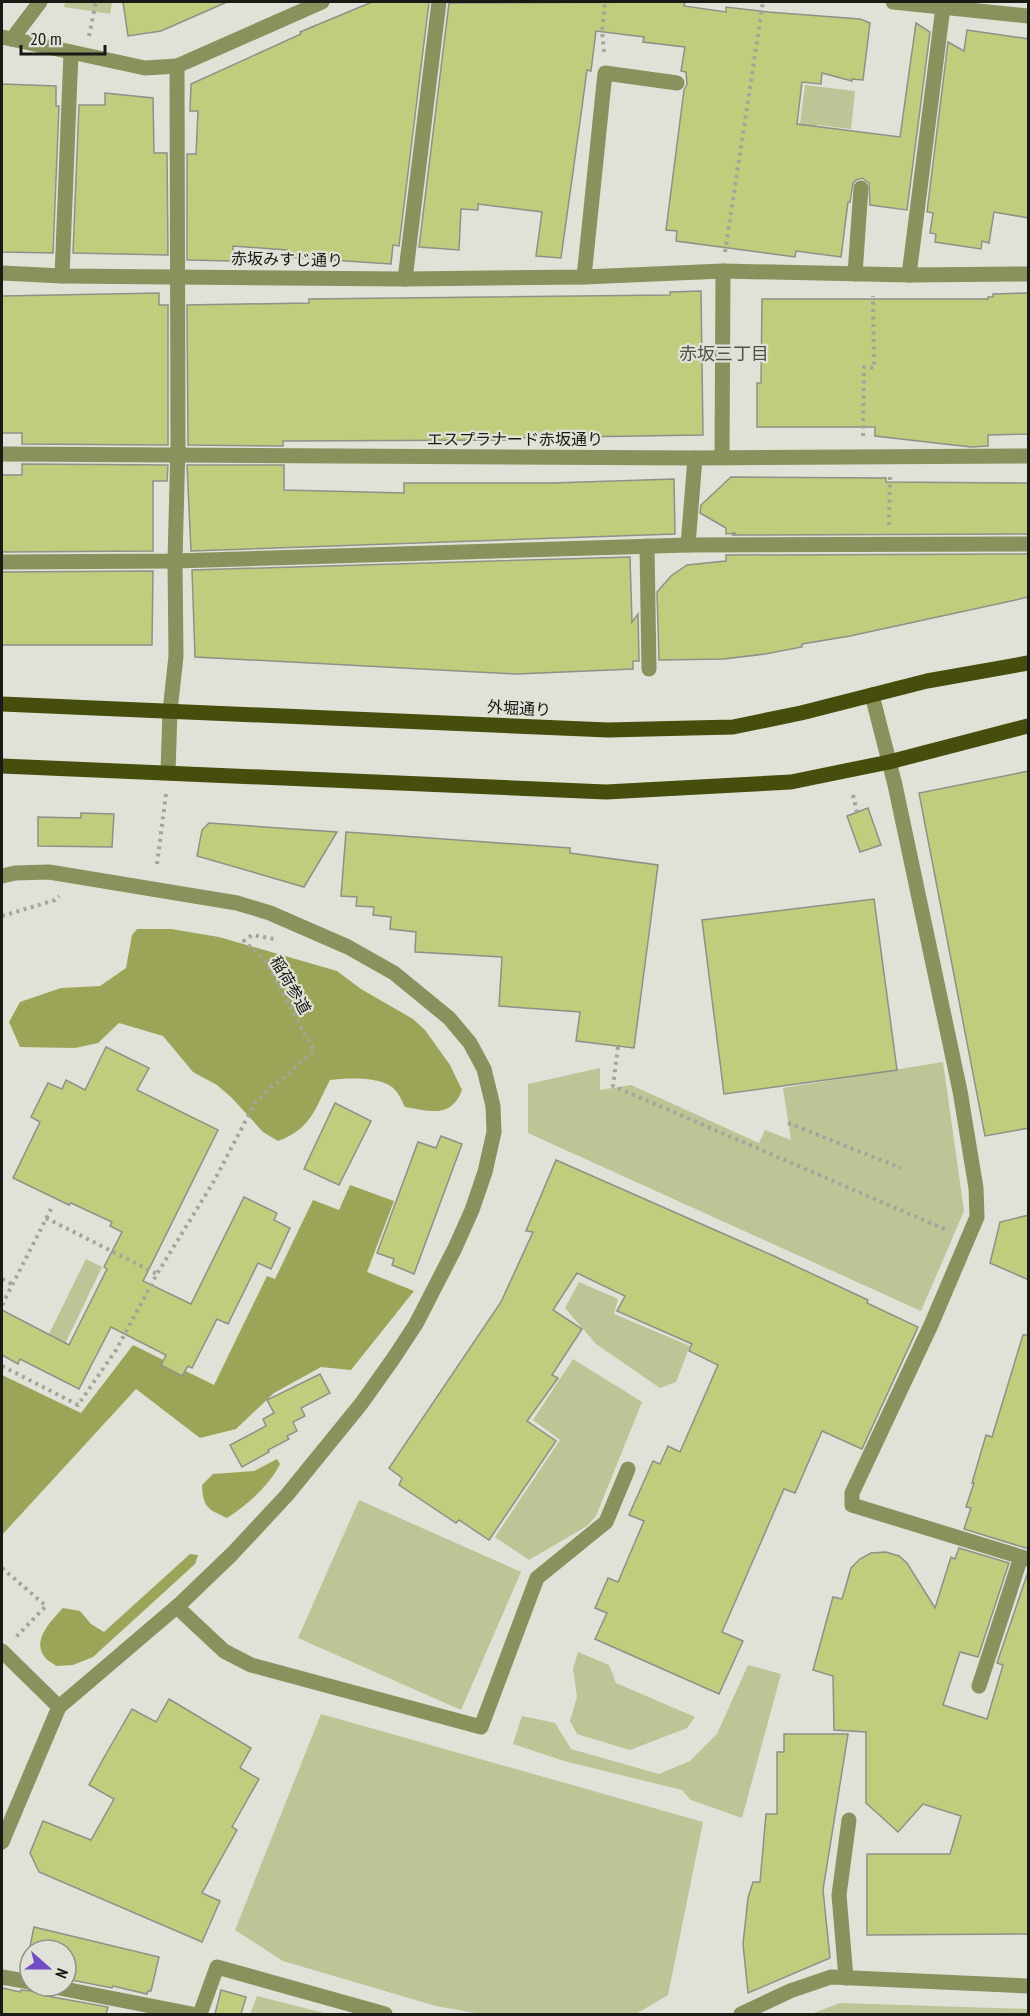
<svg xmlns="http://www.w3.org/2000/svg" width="1030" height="2016" font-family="'PT Sans Narrow','Noto Sans JP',sans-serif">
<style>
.green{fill:#bdc495}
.forest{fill:#9ca557}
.building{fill:#c1cc7c;stroke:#8f9087;stroke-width:1.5}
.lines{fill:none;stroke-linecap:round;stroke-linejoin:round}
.path{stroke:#a4a49d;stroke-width:4;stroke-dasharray:3 4.5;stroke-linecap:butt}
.minor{stroke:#8a915d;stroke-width:15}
.major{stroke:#474d0c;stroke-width:15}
.labels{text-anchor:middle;stroke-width:4.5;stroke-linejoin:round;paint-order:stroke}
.street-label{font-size:16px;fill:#191916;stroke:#e0e1d7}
.neighbourhood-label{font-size:18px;fill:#51524a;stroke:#e0e1d7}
</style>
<rect width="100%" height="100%" fill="#e0e1d7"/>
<g class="green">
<polygon points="65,2 112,2 110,14 64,7"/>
<polygon points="805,85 855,91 851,129 817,125 814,142 798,140"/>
<polygon points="943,1062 964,1211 921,1311 528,1133 528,1084 600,1068 600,1090 631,1085 759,1143 765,1130 791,1140 783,1088"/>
<polygon points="86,1259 102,1267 64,1346 47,1338"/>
<polygon points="579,1282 618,1299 614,1314 690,1346 676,1382 660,1388 596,1344 565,1308"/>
<polygon points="573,1359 642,1402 596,1516 587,1526 529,1560 495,1537 560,1440 533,1420"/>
<polygon points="359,1500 521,1572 461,1710 298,1638"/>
<polygon points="578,1652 609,1665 616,1683 695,1717 687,1728 630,1750 577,1734 570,1721 577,1697 573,1669"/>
<polygon points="748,1665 781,1674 742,1818 691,1800 682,1790 564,1761 513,1744 522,1716 555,1723 571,1749 659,1774 690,1761 717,1734"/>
<polygon points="321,1714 703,1822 668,1995 636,2014 481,2014 436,2006 283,1961 235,1930"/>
<polygon points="257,1996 324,2013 326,2014 250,2014"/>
<polygon points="840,2003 1028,2009 1028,2014 811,2014"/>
</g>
<g class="forest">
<path d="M137 929H171L219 937 337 971 361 989 413 1019 425 1030 450 1065 462 1090C451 1119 430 1111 405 1107 402 1101 399 1094 395 1090 383 1076 347 1078 330 1080 315 1109 311 1129 278 1141L263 1132 232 1098 217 1085 193 1072 163 1036 119 1023 98 1043 75 1048 20 1047 9 1022 20 1002 61 988 100 986 126 968 132 935Z"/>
<polygon points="350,1185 394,1201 367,1272 414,1291 351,1370 321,1367 274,1393 236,1429 200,1438 136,1389 2,1535 2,1375 81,1413 133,1345 214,1385 267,1276 275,1279 313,1200 339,1210"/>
<path d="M277 1459 280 1464C270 1485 246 1506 227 1518 208 1509 203 1508 202 1485L213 1474 254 1471Z"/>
<path d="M190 1554 198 1555 195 1564 93 1657 73 1665 56 1666C53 1663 46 1660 44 1656 32 1639 52 1620 63 1608L80 1611 91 1624 104 1632Z"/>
</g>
<g class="building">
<polygon points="123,2 227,2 161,31 128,36"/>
<polygon points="372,2 429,2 399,246 393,245 391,264 286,257 287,250 233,246 233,261 187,260 187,154 196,154 198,111 190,111 191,84 301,34 300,32"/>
<polygon points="449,3 685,2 684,6 726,12 726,7 768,12 860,19 870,23 863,80 852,79 852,81 822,73 821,84 802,82 797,124 900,137 916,23 930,32 907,210 870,205 869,183 862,178 856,180 853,183 850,202 848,202 841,257 796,251 795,257 676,241 677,231 666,230 684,90 687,84 686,72 681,71 685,47 643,42 644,37 596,31 591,71 587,70 582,107 561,258 536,256 542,212 478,204 478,210 461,209 459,250 419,247"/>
<polygon points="967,30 1029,39 1029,218 994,212 989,243 982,241 981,249 935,242 936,234 930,233 933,213 927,212 948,42 964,51"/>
<polygon points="2,84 56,86 56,106 59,106 53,253 2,252"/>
<polygon points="105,93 153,98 154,153 167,153 168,255 73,253 79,105 105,105"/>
<polygon points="701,291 703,435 512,438 512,440 283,441 283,446 188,445 187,305 309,303 309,299 670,295 670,292"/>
<polygon points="159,293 159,305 168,305 168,445 22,444 22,433 2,433 2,296"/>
<polygon points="1029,293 1029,434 988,435 988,446 971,447 875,436 875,427 757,427 757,383 761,383 762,299 988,299 988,297 993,297 993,294"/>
<polygon points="22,464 168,465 167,481 153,481 153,551 2,552 2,475 22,475"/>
<polygon points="187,465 284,465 284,490 404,493 404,483 552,483 674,479 675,534 191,551"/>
<polygon points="731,477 886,478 886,482 1029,483 1029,534 733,535 736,533 726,534 726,528 700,513 701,505"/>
<polygon points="1029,554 1029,597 850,636 802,644 802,647 765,654 724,659 659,660 657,592 671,576 687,565 726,561 726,555"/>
<polygon points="630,557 632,622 638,614 639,661 633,661 633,669 517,674 195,657 192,570"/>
<polygon points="153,571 152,645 2,645 2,572"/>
<polygon points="1029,771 1029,1128 985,1136 919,793"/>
<polygon points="868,808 881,845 860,852 847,816"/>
<polygon points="81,813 114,814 112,847 38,846 38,817 81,818"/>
<polygon points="209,823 337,832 304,887 197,856 202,830"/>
<polygon points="346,832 570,848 570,853 658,865 634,1048 576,1041 580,1012 499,1006 502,957 415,952 416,932 390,929 391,917 373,915 374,907 356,906 357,897 341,896"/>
<polygon points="874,899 897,1070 724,1094 702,920"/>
<polygon points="106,1047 149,1068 137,1090 218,1130 143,1281 191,1304 244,1197 277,1213 274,1220 290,1228 271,1269 258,1263 228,1324 217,1319 192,1368 188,1366 182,1376 161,1365 166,1355 111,1327 79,1389 20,1359 18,1364 2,1355 2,1310 69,1345 107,1269 104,1267 122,1232 110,1226 112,1222 71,1203 69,1205 13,1178 40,1122 31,1117 48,1083 62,1089 66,1080 85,1090"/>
<polygon points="335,1103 371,1121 339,1185 304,1169"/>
<polygon points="441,1136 462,1144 414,1274 392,1265 394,1259 377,1253 418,1142 436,1148"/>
<polygon points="556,1160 774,1256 868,1300 867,1303 918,1327 862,1449 822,1431 795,1493 784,1489 722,1632 743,1641 719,1694 595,1639 607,1613 595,1608 608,1578 618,1582 644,1521 629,1515 653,1461 660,1464 668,1446 680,1452 718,1365 689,1351 692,1344 617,1311 625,1296 577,1273 553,1310 582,1329 552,1375 558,1378 527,1421 556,1441 489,1540 459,1520 456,1523 399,1485 402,1478 389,1468 501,1302 533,1232 526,1231"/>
<polygon points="1029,1215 1029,1280 990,1263 1000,1222"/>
<polygon points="1023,1335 1029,1335 1029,1549 964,1529 971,1508 966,1507 974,1483 972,1483 986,1435 992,1437"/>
<polygon points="320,1374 330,1393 301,1408 305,1416 293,1422 297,1431 287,1436 289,1439 268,1450 269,1452 242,1467 230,1445 266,1426 263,1419 274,1413 267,1400"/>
<polygon points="959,1548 1009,1563 978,1657 960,1652 943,1705 987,1719 1003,1665 997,1663 1029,1569 1029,1934 867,1935 867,1854 950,1854 961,1816 923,1804 898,1832 866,1803 866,1732 834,1730 833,1676 813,1670 833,1597 842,1599 851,1568 860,1559 871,1553 886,1552 899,1556 907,1563 935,1608 951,1557 955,1559"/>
<polygon points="169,1699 251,1748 240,1768 259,1779 232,1827 237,1830 202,1893 220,1901 202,1942 39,1872 30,1853 43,1821 91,1840 114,1799 89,1785 102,1761 132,1709 156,1722"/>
<polygon points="784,1734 848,1734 823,1890 830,1958 748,1993 743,1944 748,1898 753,1882 760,1882 766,1814 777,1814 777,1752 784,1752"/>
<polygon points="34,1927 159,1957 151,1991 148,1991 147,1994 113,1986 112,1988 66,1979 66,1950 30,1950 30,1972 25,1971"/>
<polygon points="39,1986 42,1993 47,1996 108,2007 106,2014 2,2014 2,1988 20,1992 21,1990 33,1991"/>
<polygon points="221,1990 246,1997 241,2014 215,2014"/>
</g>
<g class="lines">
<g class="path">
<polyline points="89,36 96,2"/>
<polyline points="604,52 602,31 605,2"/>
<polyline points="725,252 763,2"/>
<polyline points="863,436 864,367 874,368 873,296"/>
<polyline points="889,525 890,476"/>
<polyline points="853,795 857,812"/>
<polyline points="157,864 166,794"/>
<polyline points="2,916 55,900 59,896"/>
<polyline points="618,1047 613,1086 949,1231"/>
<polyline points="788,1123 901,1168"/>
<polyline points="46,1218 157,1274"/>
<polyline points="2,1279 12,1284"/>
<polyline points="2,1305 51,1209"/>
<polyline points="2,1366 78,1405 116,1350 157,1274 214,1181 256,1101 314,1051 266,962 244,941 252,935 274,939"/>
<polyline points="2,1568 46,1606 16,1637"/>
</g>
<g class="minor">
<polyline points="893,2 1028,16"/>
<polyline points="2,37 145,68 177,66 322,2"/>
<polyline points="12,39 40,2"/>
<polyline points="2,273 62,276 405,279 584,277 723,271 909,275 1028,274"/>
<polyline points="855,274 861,188"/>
<polyline points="909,275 943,7"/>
<polyline points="62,276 71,52"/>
<polyline points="584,277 605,73 677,83"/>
<polyline points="405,279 439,2"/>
<polyline points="2,454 695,458 1028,456"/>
<polyline points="722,457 723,271"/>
<polyline points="688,545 695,458"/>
<polyline points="647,546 649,669"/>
<polyline points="2,562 175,561 688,545 1028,544"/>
<polyline points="872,695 895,785 960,1091 976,1188 977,1217 931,1325 852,1493 852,1505 1028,1559"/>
<polyline points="168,772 170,711 176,656 175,561 178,444 177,66"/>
<polyline points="2,876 15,873 49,872 237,903 270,913 348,947 394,973 449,1018 470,1043 484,1069 493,1106 494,1132 485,1172 472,1210 455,1248 416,1324 393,1359 361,1404 287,1495 232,1554 181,1603 59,1707 2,1842"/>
<polyline points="177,1607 224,1651 251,1665 481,1727 537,1578 606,1522 628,1469"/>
<polyline points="2,1651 59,1707"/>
<polyline points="979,1686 1021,1557"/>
<polyline points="2,1977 30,1982"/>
<polyline points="846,1978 839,1895 849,1820"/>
<polyline points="49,1986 192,2014"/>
<polyline points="200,2014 217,1967 385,2014"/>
<polyline points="741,2014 790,1991 831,1977 1028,1986"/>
</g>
<g class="major">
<polyline points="2,704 608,730 733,727 801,713 927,681 1028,663"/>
<polyline points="2,766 606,792 791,782 889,762 1028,726"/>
</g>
</g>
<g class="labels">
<g class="street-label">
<text transform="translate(287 259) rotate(1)" y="6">赤坂みすじ通り</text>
<text x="515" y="445">エスプラナード赤坂通り</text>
<text transform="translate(519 708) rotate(3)" y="6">外堀通り</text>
<text transform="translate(291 985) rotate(60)" y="6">稲荷参道</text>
</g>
<g class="neighbourhood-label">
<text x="724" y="360">赤坂三丁目</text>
</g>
</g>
<rect width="1030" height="2016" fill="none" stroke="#191916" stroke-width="6"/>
<g transform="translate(48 1968) rotate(111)"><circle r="28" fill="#e0e1d7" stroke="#90918a" stroke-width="1.5"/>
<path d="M0-4.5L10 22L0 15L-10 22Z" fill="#734bc4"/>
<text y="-9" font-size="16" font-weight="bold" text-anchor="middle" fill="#191916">N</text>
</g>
<path d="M21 45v9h84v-9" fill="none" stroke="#191916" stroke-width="3"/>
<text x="30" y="45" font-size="18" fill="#191916" stroke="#e0e1d7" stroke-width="4.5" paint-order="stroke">20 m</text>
</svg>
